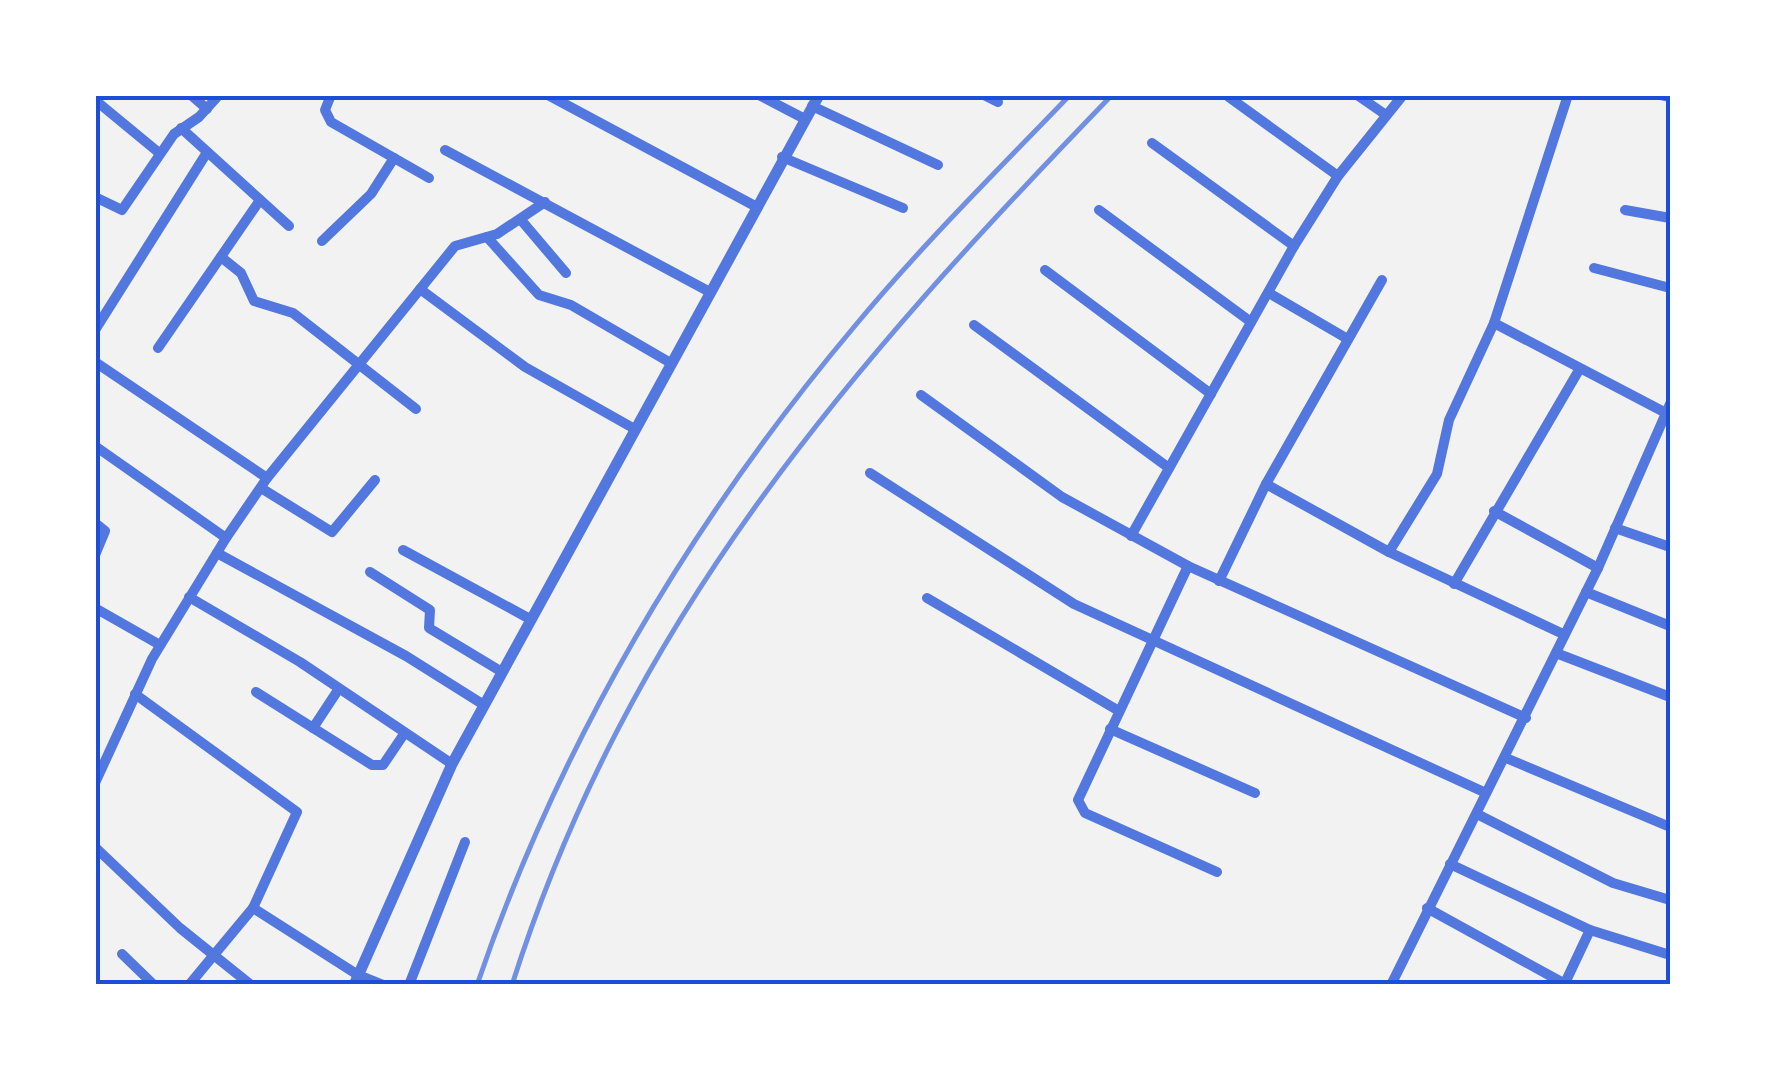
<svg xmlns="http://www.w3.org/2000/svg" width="1765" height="1080" font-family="'Roboto Condensed',sans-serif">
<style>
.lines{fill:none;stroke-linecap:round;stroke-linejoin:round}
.minor{stroke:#5277de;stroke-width:10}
.tertiary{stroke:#5277de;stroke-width:11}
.rail{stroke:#7290e2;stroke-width:5}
.neatline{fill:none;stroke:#1d4ed8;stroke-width:4}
</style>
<rect width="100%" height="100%" fill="#f2f2f2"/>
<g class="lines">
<g class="minor">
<polyline points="191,95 207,109"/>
<polyline points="331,95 325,110 331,122 429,178"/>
<polyline points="548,95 755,206"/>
<polyline points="759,95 803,118"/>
<polyline points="984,95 998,102"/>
<polyline points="1226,95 1338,176"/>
<polyline points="1357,95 1386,115"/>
<polyline points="1661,95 1670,97"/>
<polyline points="95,100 158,152"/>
<polyline points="812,106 938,165"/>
<polyline points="181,128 289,226"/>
<polyline points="1152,143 1294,246"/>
<polyline points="445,150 708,291"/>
<polyline points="782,157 903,208"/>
<polyline points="95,197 122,210 174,134 199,117 219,95"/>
<polyline points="1099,210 1251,322"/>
<polyline points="1625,210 1670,218"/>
<polyline points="521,220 566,273"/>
<polyline points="487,237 539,295 571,305 669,362"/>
<polyline points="322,241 371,194 394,158"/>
<polyline points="221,257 241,273 254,301 293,313 416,409"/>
<polyline points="1594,268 1670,288"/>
<polyline points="1045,270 1211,394"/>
<polyline points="420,289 525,367 633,428"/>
<polyline points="1269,293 1346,338"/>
<polyline points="1494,323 1666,413"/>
<polyline points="974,325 1169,468"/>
<polyline points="95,330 206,154"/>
<polyline points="158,348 260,200"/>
<polyline points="95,362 267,478"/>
<polyline points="921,395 1062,497 1188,566 1526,718"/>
<polyline points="95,446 226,538"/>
<polyline points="870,473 1074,604 1486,793"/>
<polyline points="1266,484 1389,552 1563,634"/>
<polyline points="261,488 332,532 375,480"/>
<polyline points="1494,511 1598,568"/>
<polyline points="95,523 105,531 95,555"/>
<polyline points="1615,528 1670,547"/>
<polyline points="1131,536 1294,246 1338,176 1403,95"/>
<polyline points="403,550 530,619"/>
<polyline points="1389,552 1437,474 1449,420 1494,323 1568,95"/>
<polyline points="217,553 406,656 484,705"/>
<polyline points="1188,566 1078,800 1085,813 1217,872"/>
<polyline points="370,572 430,610 429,628 502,672"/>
<polyline points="1219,581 1266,484 1382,280"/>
<polyline points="1454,584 1579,370"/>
<polyline points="1586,592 1670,626"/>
<polyline points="189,597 300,662 452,764"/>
<polyline points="927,598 1119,711"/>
<polyline points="95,608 160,645"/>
<polyline points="1556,653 1670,697"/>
<polyline points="256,692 372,765 383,765 404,734"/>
<polyline points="135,694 297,812 253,908 189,985"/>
<polyline points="313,728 338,690"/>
<polyline points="1110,729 1255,793"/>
<polyline points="1506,758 1670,827"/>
<polyline points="95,783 152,659 226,538 267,478 455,246 497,234 545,202"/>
<polyline points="1477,814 1613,883 1670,900"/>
<polyline points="95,847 180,928 251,985"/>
<polyline points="1450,864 1590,930 1670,955"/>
<polyline points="253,908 358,975 383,985"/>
<polyline points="1427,908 1567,985"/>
<polyline points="122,954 154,985"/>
<polyline points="1565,983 1590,930"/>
<polyline points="409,985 465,842"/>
<polyline points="1391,985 1598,568 1670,404"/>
</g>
<polyline class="tertiary" points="354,985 452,764 819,95"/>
<g class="rail">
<path d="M477 985C559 744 690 522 854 327 921 246 997 171 1070 95"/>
<path d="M512 985C629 617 849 367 1112 95"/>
</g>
</g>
<rect width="1765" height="1080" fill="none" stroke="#ffffff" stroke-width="195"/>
<rect x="98" y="98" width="1570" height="884" class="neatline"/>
</svg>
